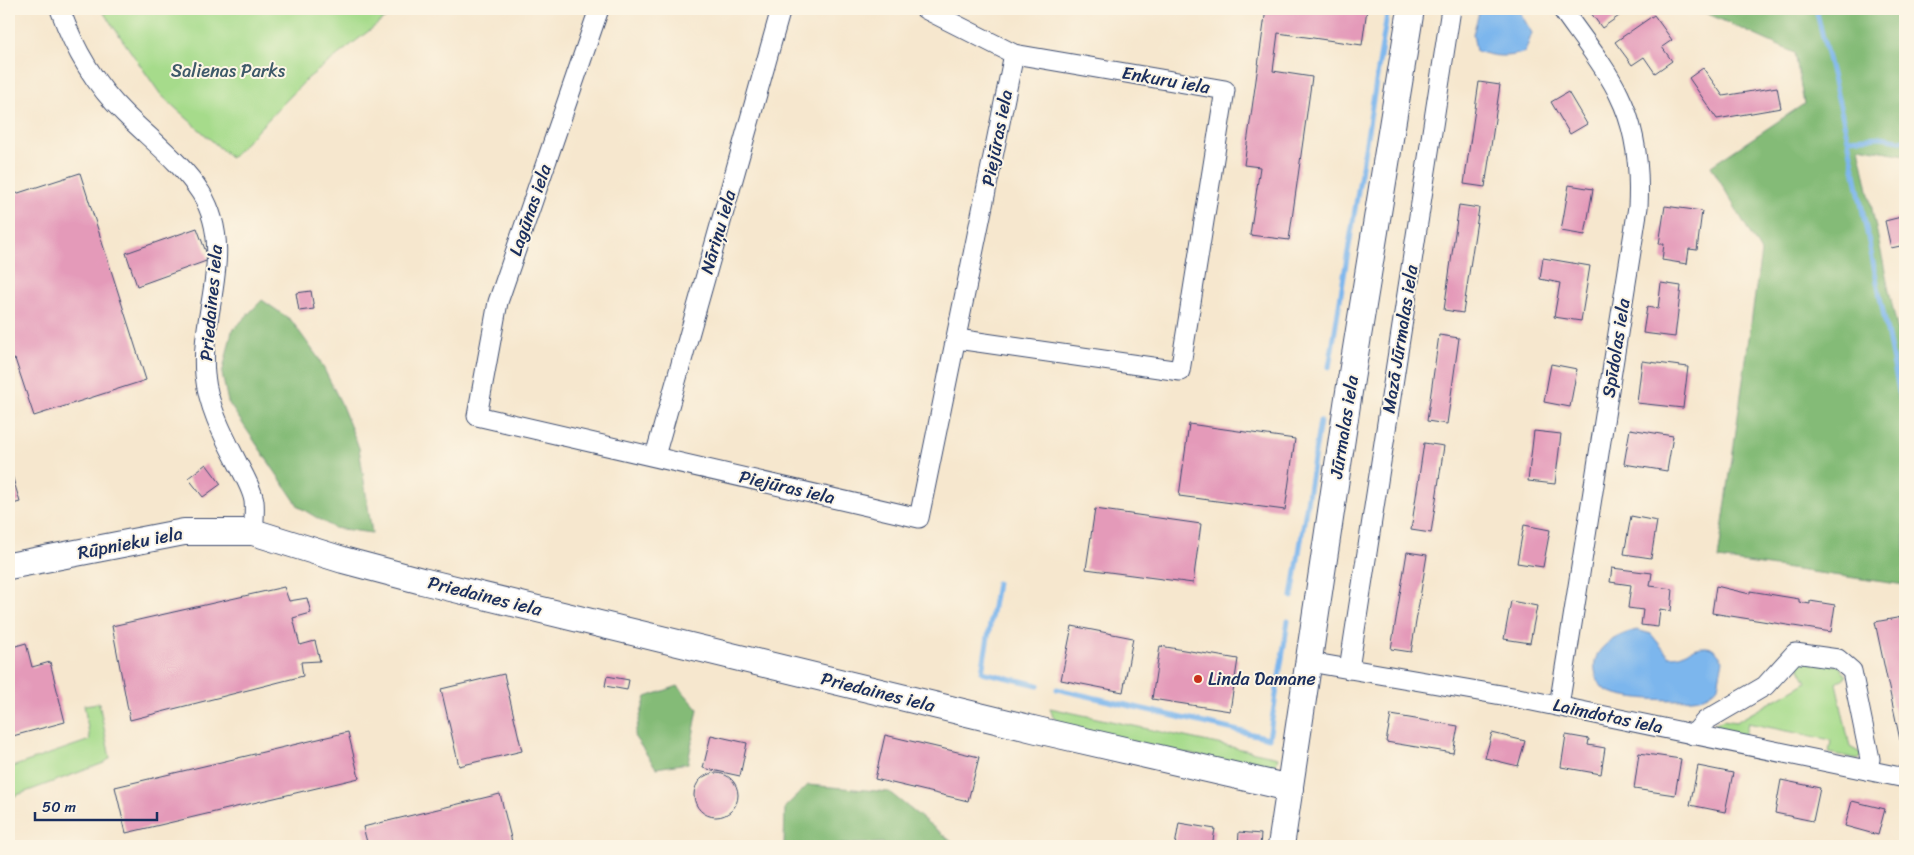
<svg xmlns="http://www.w3.org/2000/svg" width="1914" height="855" font-family="Sriracha,sans-serif">
<style>
.green{fill:#a6db8b;stroke:#608574}
.forest{fill:#84bb77;stroke:#50756a}
.water{fill:#7bb6ed;stroke:#4b72a6}
.lines{fill:none;stroke-linecap:round;stroke-linejoin:round}
.stream{stroke:#7bb6ed;stroke-width:5}
.building{fill:#e49ab9}
.street-casing{stroke:#3c4b6f;stroke-width:21}
.secondary-casing{stroke:#3c4b6f;stroke-width:28}
.street{stroke:#fff;stroke-width:19}
.secondary{stroke:#fff;stroke-width:26}
.poi-dot{fill:#c8321e;stroke:#fcf5e5;stroke-width:2}
.labels{text-anchor:middle;stroke-width:4;stroke-linejoin:round;paint-order:stroke}
.park-label{font-size:18px;fill:#3e5a69;stroke:#fcf5e5}
.street-label{font-size:18px;fill:#1b2f5e;stroke:#fcf5e5}
.poi-label{font-size:18px;fill:#1b2f5e;stroke:#fcf5e5;text-anchor:start}
</style>
<rect width="100%" height="100%" fill="#fcf5e5"/>
<filter id="ink" filterUnits="userSpaceOnUse"><feTurbulence type="fractalNoise" baseFrequency=".02" numOctaves="2"/><feDisplacementMap in="SourceGraphic" scale="10" xChannelSelector="R" yChannelSelector="G"/><feConvolveMatrix kernelMatrix="1 2 1 2 8 2 1 2 1" color-interpolation-filters="sRGB"/></filter>
<filter id="wash" filterUnits="userSpaceOnUse"><feTurbulence type="fractalNoise" baseFrequency=".0096" numOctaves="4" result="noise"/><feDisplacementMap in="SourceGraphic" scale="20" xChannelSelector="R" yChannelSelector="G"/><feGaussianBlur stdDeviation="1.12" result="paint"/><feColorMatrix in="noise" values="0 0 0 0 0 0 0 0 0 0 0 0 0 0 0 0 0 1.4 0 .05"/><feComposite in="paint" operator="in"/></filter>
<g filter="url(#wash)">
<rect width="100%" height="100%" fill="#f6e7ce"/>
<g class="green">
<polygon points="101,9 397,9 307,79 231,158 161,95"/>
<polygon points="1805,659 1839,666 1847,676 1836,683 1850,747 1862,754 1858,759 1829,753 1831,740 1748,723 1745,736 1716,730 1714,725 1723,720 1736,722 1807,682 1797,663"/>
<polygon points="99,703 110,758 104,763 9,798 9,768 90,740 84,705"/>
<polygon points="1050,708 1278,757 1275,767 1266,771 1063,726 1053,717"/>
</g>
<g class="forest">
<polygon points="1697,9 1905,9 1905,155 1859,147 1905,366 1905,585 1718,559 1761,252 1711,166 1804,104 1795,53"/>
<polygon points="262,300 291,320 319,359 340,401 359,448 372,533 334,528 299,507 228,402 222,374 232,331"/>
<polygon points="678,686 698,709 688,763 656,768 634,736 646,697"/>
<polygon points="808,785 889,792 957,846 885,846 883,843 784,846 785,807"/>
</g>
<g class="water">
<path d="M1480 9H1518L1532 33 1525 52C1508 58 1494 57 1476 51L1473 34Z"/>
<path d="M1637 630 1651 634 1669 656C1687 657 1693 643 1713 648L1723 660 1718 686C1714 692 1706 697 1699 698 1681 702 1617 700 1603 688 1600 685 1597 679 1596 675 1588 649 1616 635 1637 630Z"/>
</g>
<g class="lines">
<g class="stream">
<polyline points="1816,9 1848,139 1905,420"/>
<polyline points="1848,139 1881,137 1905,141"/>
<polyline points="1329,367 1388,9"/>
<polyline points="997,583 982,672 1038,685"/>
<polyline points="1292,597 1320,421"/>
<polyline points="1057,689 1269,738 1288,621"/>
</g>
</g>
<g id="blocks">
<g class="building">
<polygon points="1266,9 1367,9 1362,45 1278,33 1273,71 1312,77 1289,240 1250,235 1260,167 1244,165"/>
<polygon points="1588,9 1629,9 1602,28"/>
<polygon points="1654,15 1672,40 1662,47 1672,61 1655,73 1644,57 1632,65 1615,42"/>
<polygon points="1703,68 1723,96 1777,87 1781,108 1717,119 1689,78"/>
<polygon points="1479,82 1500,85 1485,187 1464,184"/>
<polygon points="1568,92 1587,124 1570,134 1551,102"/>
<polygon points="80,173 146,380 34,416 15,359 9,361 9,196"/>
<polygon points="1569,185 1593,189 1585,235 1561,231"/>
<polygon points="1459,205 1479,208 1463,313 1444,310"/>
<polygon points="1665,206 1702,211 1697,250 1689,249 1687,264 1662,260 1664,244 1659,244"/>
<polygon points="1905,216 1905,245 1891,248 1885,221"/>
<polygon points="197,228 209,260 137,286 126,253"/>
<polygon points="1543,258 1590,266 1581,321 1554,317 1560,283 1540,279"/>
<polygon points="1661,283 1681,286 1675,337 1643,333 1647,307 1658,309"/>
<polygon points="311,291 314,309 299,311 296,293"/>
<polygon points="1439,335 1459,338 1447,424 1427,421"/>
<polygon points="1642,361 1688,367 1683,408 1637,403"/>
<polygon points="1551,364 1577,369 1570,407 1544,402"/>
<polygon points="1189,424 1295,439 1285,510 1179,496"/>
<polygon points="1630,429 1673,436 1667,471 1624,464"/>
<polygon points="1534,431 1561,434 1555,484 1528,481"/>
<polygon points="1424,443 1444,446 1431,533 1411,530"/>
<polygon points="206,464 221,484 203,497 188,478"/>
<polygon points="9,465 20,502 9,505"/>
<polygon points="1095,509 1201,524 1193,583 1086,569"/>
<polygon points="1631,516 1657,521 1651,558 1624,554"/>
<polygon points="1524,525 1550,530 1543,567 1517,563"/>
<polygon points="1407,552 1427,555 1411,652 1391,649"/>
<polygon points="1612,568 1652,573 1650,586 1673,589 1671,611 1660,609 1658,627 1641,625 1643,610 1628,608 1631,585 1610,582"/>
<polygon points="1716,586 1750,594 1750,591 1799,599 1799,602 1810,604 1810,601 1835,605 1831,632 1712,613"/>
<polygon points="284,587 289,601 307,598 311,613 293,618 300,645 315,641 320,661 301,662 303,676 130,720 112,626"/>
<polygon points="1511,601 1537,606 1530,643 1504,639"/>
<polygon points="1902,617 1905,633 1905,739 1900,740 1875,622"/>
<polygon points="1072,626 1133,638 1123,692 1061,680"/>
<polygon points="26,643 32,667 50,662 65,722 9,737 9,648"/>
<polygon points="1160,646 1238,659 1230,711 1152,699"/>
<polygon points="504,674 522,751 459,766 441,689"/>
<polygon points="607,676 629,680 627,690 605,686"/>
<polygon points="1391,715 1458,726 1453,753 1386,742"/>
<polygon points="348,732 359,778 126,833 115,787"/>
<polygon points="1492,733 1525,741 1518,766 1485,758"/>
<polygon points="711,735 747,743 740,776 703,768"/>
<polygon points="885,735 979,757 968,801 875,779"/>
<polygon points="1566,735 1589,739 1588,745 1605,748 1601,774 1561,767"/>
<polygon points="1639,753 1681,759 1675,795 1634,789"/>
<polygon points="1698,766 1733,773 1725,812 1690,805"/>
<circle cx="716" cy="795" r="22"/>
<polygon points="1781,780 1820,788 1813,821 1775,813"/>
<polygon points="500,794 513,846 368,846 363,827"/>
<polygon points="1852,801 1885,809 1878,835 1845,826"/>
<polygon points="1179,823 1215,829 1212,846 1175,846"/>
<polygon points="1239,832 1261,834 1260,846 1238,846"/>
</g>
</g>
</g>
<g filter="url(#ink)">
<use href="#blocks" fill-opacity="0" stroke="#3c4b6f" stroke-width="1"/>
<g class="lines">
<defs>
<g id="street">
<path d="M60 9C74 49 94 84 125 114 150 139 182 163 201 193 237 252 199 313 205 375 208 405 222 433 236 460 242 472 252 488 254 501 255 511 254 522 253 532"/>
<polyline points="599,9 498,302 477,416 919,518 1014,54"/>
<polyline points="925,9 1014,54 1225,90 1180,371 957,339"/>
<polyline points="655,456 781,9"/>
<polyline points="1309,662 1513,697 1905,778"/>
<polyline points="1349,669 1451,9"/>
<path d="M1559 706 1638 207C1640 170 1636 129 1619 95 1607 68 1579 34 1562 9"/>
<polyline points="1693,735 1705,721 1765,686 1795,653 1838,659 1852,671 1870,759 1867,770"/>
</g>
<g id="secondary">
<polyline points="9,566 184,532 253,532 343,560 422,581 1037,730 1290,788"/>
<polyline points="1281,846 1348,398 1411,9"/>
</g>
</defs>
<use href="#street" class="street-casing"/>
<use href="#secondary" class="secondary-casing"/>
<use href="#street" class="street"/>
<use href="#secondary" class="secondary"/>
</g>
</g>
<circle class="poi-dot" cx="1198" cy="679" r="5"/>
<g class="labels">
<g class="park-label">
<text x="228" y="77">Salienas Parks</text>
</g>
<g class="street-label">
<text transform="translate(1166 80) rotate(10)" y="6">Enkuru iela</text>
<text transform="translate(997 138) rotate(-79)" y="6">Piejūras iela</text>
<text transform="translate(530 210) rotate(-71)" y="6">Lagūnas iela</text>
<text transform="translate(718 232) rotate(-74)" y="6">Nāriņu iela</text>
<text transform="translate(211 303) rotate(-85)" y="6">Priedaines iela</text>
<text transform="translate(1400 339) rotate(-81)" y="6">Mazā Jūrmalas iela</text>
<text transform="translate(1616 348) rotate(-81)" y="6">Spīdolas iela</text>
<text transform="translate(1344 427) rotate(-81)" y="6">Jūrmalas iela</text>
<text transform="translate(787 487) rotate(13)" y="6">Piejūras iela</text>
<text transform="translate(130 543) rotate(-11)" y="6">Rūpnieku iela</text>
<text transform="translate(485 596) rotate(14)" y="6">Priedaines iela</text>
<text transform="translate(878 692) rotate(14)" y="6">Priedaines iela</text>
<text transform="translate(1608 716) rotate(12)" y="6">Laimdotas iela</text>
</g>
<g class="poi-label">
<text x="1208" y="685">Linda Damane</text>
</g>
</g>
<rect width="1914" height="855" fill="none" stroke="#fcf5e5" stroke-width="30"/>
<path d="M35 812v8h122v-8" fill="none" stroke="#1b2f5e" stroke-width="2.5"/>
<text x="42" y="812" font-size="15" fill="#1b2f5e" stroke="#fcf5e5" stroke-width="4" paint-order="stroke">50 m</text>
</svg>
